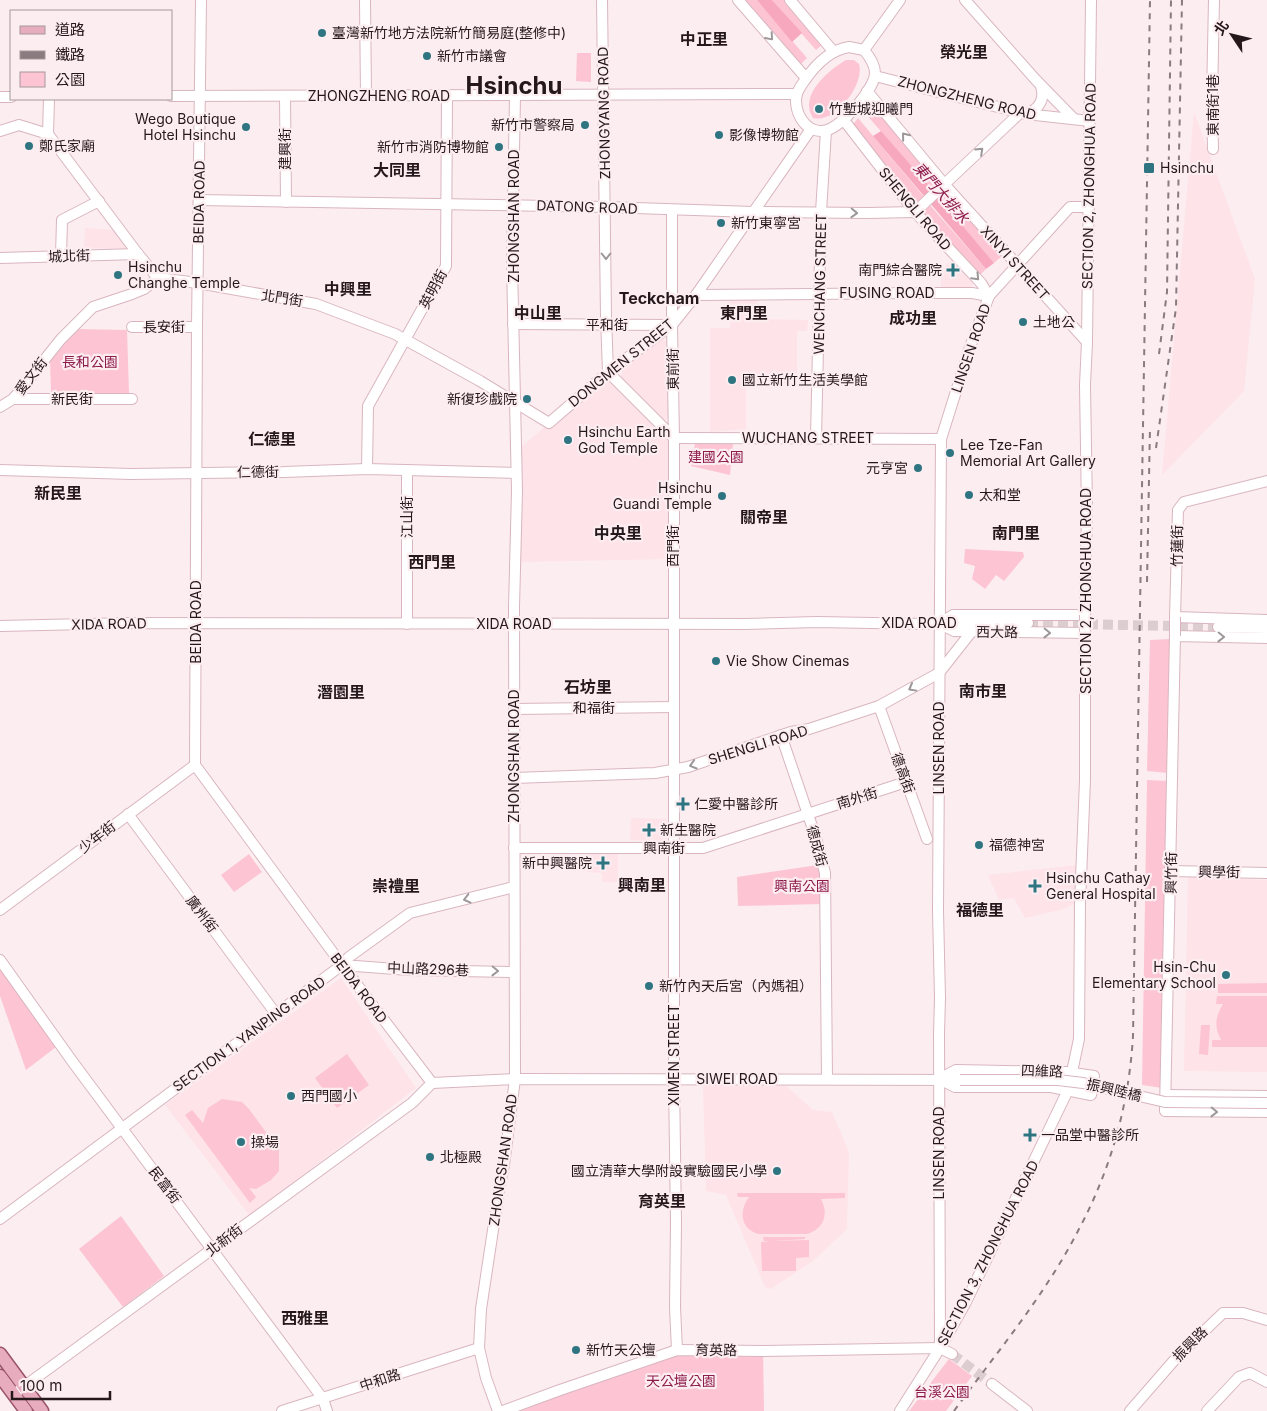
<svg xmlns="http://www.w3.org/2000/svg" width="1267" height="1411" font-family="Inter,'Noto Sans TC',sans-serif">
<style>
.built{fill:#fee3e9}
.green{fill:#fdc4d3}
.water{fill:#f7a8be}
.lines{fill:none;stroke-linecap:round;stroke-linejoin:round}
.minor-tunnel{stroke:#dccdd1;stroke-width:10;stroke-dasharray:10 5;stroke-linecap:butt}
.minor-casing{stroke:#d9b6bf;stroke-width:12}
.major-casing{stroke:#9a546a;stroke-width:15}
.minor{stroke:#fff;stroke-width:10}
.major{stroke:#e8acbf;stroke-width:12}
.rail{stroke:#897b7f;stroke-width:2;stroke-dasharray:6 6;stroke-linecap:butt}
.minor-bridge-casing{stroke:#d9b6bf;stroke-width:12;stroke-linecap:butt}
.minor-bridge{stroke:#fff;stroke-width:10}
.oneway{stroke:#9d9799}
.poi-dot{fill:#2e7581;stroke:#fcedf1;stroke-width:2}
.labels{text-anchor:middle;stroke-width:4.5;stroke-linejoin:round;paint-order:stroke}
.poi-label{font-size:14px;fill:#25181c;stroke:#fcedf1;text-anchor:start}
.street-label{font-size:14px;fill:#25181c;stroke:#fcedf1}
.park-label{font-size:14px;fill:#8e1c4b;stroke:#fcedf1}
.water-label{font-size:15px;font-style:italic;fill:#8d1b4b;stroke:#fcedf1}
.quarter-label{font-size:16px;font-weight:bold;fill:#25181c;stroke:#fcedf1}
.town-label{font-size:24px;font-weight:bold;fill:#25181c;stroke:#fcedf1}
</style>
<rect width="100%" height="100%" fill="#fcedf1"/>
<g class="built">
<polygon points="1194,112 1255,279 1244,391 1162,475"/>
<polygon points="85,228 117,230 130,249 84,248"/>
<polygon points="953,259 973,280 972,287 941,288 941,275 946,265"/>
<polygon points="757,299 757,319 808,320 807,331 797,331 797,384 746,385 746,429 710,432 710,328 730,328 729,300"/>
<polygon points="661,339 667,342 668,418 664,421 621,378 622,371"/>
<polygon points="608,374 674,438 669,503 670,550 667,550 667,559 520,562 516,451"/>
<polygon points="631,818 667,819 667,841 630,840"/>
<polygon points="588,854 618,854 618,882 602,882 602,873 587,872"/>
<polygon points="1077,865 1078,902 1064,909 1025,918 1014,898 999,900 988,875"/>
<polygon points="1188,876 1267,880 1267,1072 1184,1071"/>
<polygon points="341,978 416,1088 250,1216 165,1105"/>
<polygon points="703,1085 786,1086 813,1110 832,1112 849,1152 847,1229 813,1261 771,1289 765,1287 726,1195 706,1191"/>
</g>
<g class="green">
<polygon points="742,0 757,0 807,58 798,67"/>
<polygon points="772,0 786,0 824,43 816,50"/>
<polygon points="577,53 591,53 591,82 576,81"/>
<path d="M846 60H854L859 64C865 84 835 124 813 118 798 95 829 70 846 60Z"/>
<polygon points="872,102 940,182 932,189 864,112"/>
<polygon points="858,118 924,197 914,206 851,127"/>
<polygon points="946,190 1003,255 994,263 938,196"/>
<polygon points="929,204 986,269 980,275 921,211"/>
<polygon points="76,329 127,330 129,394 51,394 50,357"/>
<polygon points="695,443 733,443 730,475 691,466"/>
<polygon points="965,549 1023,552 1024,557 1004,581 996,575 985,589 972,579 975,566 964,563"/>
<polygon points="1170,639 1168,773 1147,771 1150,640"/>
<polygon points="1147,780 1169,781 1162,1088 1142,1085"/>
<polygon points="249,854 262,872 234,892 221,875"/>
<polygon points="818,865 821,871 823,904 738,906 737,877"/>
<polygon points="0,966 56,1047 26,1070 0,996"/>
<polygon points="1267,983 1267,993 1218,993 1218,984"/>
<path d="M1217 996H1267V1047H1212V1040H1221C1214 1026 1215 1018 1223 1004H1216Z"/>
<polygon points="1201,1025 1210,1025 1208,1055 1199,1054"/>
<polygon points="347,1054 369,1085 337,1108 315,1078"/>
<polygon points="222,1099 242,1102 249,1109 279,1150 279,1171 271,1180 256,1189 249,1188 256,1197 250,1203 185,1115 192,1110 203,1123 208,1108"/>
<path d="M737 1193H845V1198L821 1199C829 1214 824 1229 807 1234H758C740 1229 739 1210 749 1197H738Z"/>
<polygon points="121,1216 164,1276 123,1307 79,1249"/>
<polygon points="763,1237 805,1237 805,1239 772,1241 809,1240 809,1257 796,1258 796,1271 762,1271 761,1242 770,1241 764,1241"/>
<polygon points="677,1350 763,1351 764,1411 504,1411"/>
<polygon points="949,1359 972,1376 946,1411 909,1411"/>
</g>
<g class="water">
<polygon points="757,0 772,0 802,33 792,42"/>
<polygon points="881,131 932,189 994,263 986,269 873,136"/>
</g>
<g class="lines">
<g class="minor-tunnel">
<polyline points="1028,623 1218,627"/>
<polyline points="952,1354 992,1384"/>
</g>
<defs>
<g id="minor">
<polyline points="201,0 197,327 195,765 342,965 432,1083"/>
<polyline points="365,0 366,96"/>
<polyline points="602,0 606,317 608,372 674,438"/>
<polyline points="738,0 806,78"/>
<polyline points="790,0 833,51"/>
<polyline points="965,0 1035,79 1074,119"/>
<path d="M849 47 864 50C869 56 875 64 875 73 875 89 842 126 827 130 806 136 792 111 797 93 799 89 802 84 805 80 816 64 830 50 849 47Z"/>
<polyline points="864,50 900,0"/>
<polyline points="875,76 1026,114 1090,121"/>
<polyline points="867,91 945,185 1087,342"/>
<polyline points="171,96 797,94"/>
<polyline points="285,96 286,202"/>
<polyline points="0,97 11,97"/>
<path d="M1026 114C1040 109 1045 99 1041 86"/>
<polyline points="843,119 915,212 981,283 989,296"/>
<polyline points="0,131 19,125 48,134 138,254 158,278 198,283 316,304 395,334 480,381 549,423 608,372 672,325 696,295 811,129"/>
<polyline points="48,134 49,99"/>
<polyline points="1213,149 1212,98 1214,0"/>
<polyline points="199,200 606,207 753,212 868,213 915,212 1021,112"/>
<polyline points="672,210 672,325 674,438 674,1079 676,1223 675,1307 677,1350"/>
<polyline points="61,256 62,220 99,201"/>
<polyline points="0,258 138,254"/>
<polyline points="696,295 914,293 972,293 989,296"/>
<polyline points="513,324 672,325"/>
<polyline points="132,327 197,327"/>
<polyline points="13,399 132,399"/>
<polyline points="0,407 13,399 61,339 93,307 132,294 144,289 158,278"/>
<polyline points="674,438 941,439"/>
<polyline points="816,438 821,212 826,131"/>
<polyline points="367,469 368,406 446,266 447,95"/>
<polyline points="0,470 131,474 284,472 367,469 516,473"/>
<polyline points="407,470 407,624"/>
<polyline points="1267,481 1184,502 1178,510 1175,617 1267,620"/>
<polyline points="940,623 953,615 1085,615 1087,510 1085,385 1087,342 1091,0"/>
<polyline points="0,626 130,623 746,624 817,622 926,624 1028,623"/>
<polyline points="1218,627 1267,628"/>
<polyline points="1267,638 1175,636 1165,1111 1267,1112"/>
<polyline points="879,706 927,839"/>
<polyline points="514,709 674,707"/>
<polyline points="781,735 816,838 825,873 827,1079"/>
<polyline points="514,778 655,773 688,767 791,732 809,729 879,706 939,673 972,631"/>
<polyline points="128,814 276,1014"/>
<polyline points="514,848 703,848 906,782"/>
<polyline points="1171,871 1267,873"/>
<polyline points="0,910 195,765"/>
<polyline points="0,960 72,1061 323,1399 327,1411"/>
<polyline points="342,965 409,970 514,972"/>
<polygon points="956,1070 1066,1072 1094,1076 1091,1095 1051,1087 955,1087 939,1079"/>
<polyline points="432,1083 515,1079 960,1080"/>
<polyline points="1166,1095 1267,1096"/>
<polyline points="0,1219 342,965 349,957 410,913 514,887"/>
<polyline points="940,1348 939,1034 940,998 938,911 941,439 969,350 989,296 1070,207 1089,207"/>
<polyline points="992,1384 1027,1411"/>
<polyline points="18,1391 412,1103 432,1083"/>
<polyline points="282,1411 479,1348"/>
<polyline points="498,1411 486,1378 479,1348 481,1309 500,1184 504,1165 515,1079 514,607 517,491 512,264 515,95"/>
<polyline points="503,1411 560,1390 677,1350 763,1351 940,1348 952,1354"/>
<polyline points="900,1411 940,1348 966,1302 1068,1090 1072,1072 1079,1039 1080,903 1085,780 1085,633 954,631 942,625"/>
<polyline points="1130,1411 1177,1357 1223,1313 1243,1313 1267,1320"/>
<polyline points="1207,1411 1239,1377 1250,1373 1267,1382"/>
</g>
<g id="major">
<polyline points="0,1354 42,1411"/>
<polyline points="0,1376 26,1411"/>
</g>
</defs>
<use href="#minor" class="minor-casing"/>
<use href="#major" class="major-casing"/>
<use href="#minor" class="minor"/>
<use href="#major" class="major"/>
<g class="rail">
<polyline points="1159,354 1167,292 1171,0"/>
<polyline points="1156,448 1176,308 1182,0"/>
<polyline points="1147,582 1150,427"/>
<path d="M954 1411C997 1352 1046 1294 1079 1229 1111 1169 1129 1104 1133 1036L1150 0"/>
</g>
<defs>
<g id="minor-bridge">
<polyline points="1085,633 1085,615"/>
<polyline points="1175,636 1175,617"/>
<polyline points="960,1080 1058,1080 1083,1083 1165,1102 1267,1103"/>
</g>
</defs>
<use href="#minor-bridge" class="minor-bridge-casing"/>
<use href="#minor-bridge" class="minor-bridge"/>
</g>
<defs><path id="oneway-chevron" d="M-2-3.5L2.5 0L-2 3.5" fill="none" stroke-width="1.6" stroke-linecap="round" stroke-linejoin="round" transform="scale(1.25)"/></defs>
<g class="oneway">
<use href="#oneway-chevron" transform="translate(770 37) rotate(49)"/>
<use href="#oneway-chevron" transform="translate(905 136) rotate(-129)"/>
<use href="#oneway-chevron" transform="translate(980 151) rotate(-43)"/>
<use href="#oneway-chevron" transform="translate(854 213) rotate(2)"/>
<use href="#oneway-chevron" transform="translate(606 256) rotate(90)"/>
<use href="#oneway-chevron" transform="translate(976 277) rotate(47)"/>
<use href="#oneway-chevron" transform="translate(1047 633) rotate(1)"/>
<use href="#oneway-chevron" transform="translate(1221 637) rotate(1)"/>
<use href="#oneway-chevron" transform="translate(912 688) rotate(151)"/>
<use href="#oneway-chevron" transform="translate(693 765) rotate(163)"/>
<use href="#oneway-chevron" transform="translate(467 899) rotate(166)"/>
<use href="#oneway-chevron" transform="translate(495 971) rotate(1)"/>
<use href="#oneway-chevron" transform="translate(1214 1112) rotate(1)"/>
</g>
<g class="poi-dot">
<circle cx="322" cy="33" r="5"/>
<circle cx="427" cy="56" r="5"/>
<circle cx="819" cy="109" r="5"/>
<circle cx="585" cy="125" r="5"/>
<circle cx="246" cy="127" r="5"/>
<circle cx="719" cy="135" r="5"/>
<circle cx="29" cy="146" r="5"/>
<circle cx="499" cy="147" r="5"/>
<rect x="1143" y="162" width="12" height="12" rx="2.5"/>
<circle cx="721" cy="223" r="5"/>
<path d="M950.5 262.5h5v5h5v5h-5v5h-5v-5h-5v-5h5z"/>
<circle cx="118" cy="275" r="5"/>
<circle cx="1023" cy="322" r="5"/>
<circle cx="732" cy="380" r="5"/>
<circle cx="527" cy="399" r="5"/>
<circle cx="568" cy="440" r="5"/>
<circle cx="950" cy="453" r="5"/>
<circle cx="918" cy="468" r="5"/>
<circle cx="969" cy="495" r="5"/>
<circle cx="722" cy="496" r="5"/>
<circle cx="716" cy="661" r="5"/>
<path d="M680.5 796.5h5v5h5v5h-5v5h-5v-5h-5v-5h5z"/>
<path d="M646.5 822.5h5v5h5v5h-5v5h-5v-5h-5v-5h5z"/>
<circle cx="979" cy="845" r="5"/>
<path d="M600.5 855.5h5v5h5v5h-5v5h-5v-5h-5v-5h5z"/>
<path d="M1032.5 878.5h5v5h5v5h-5v5h-5v-5h-5v-5h5z"/>
<circle cx="1226" cy="975" r="5"/>
<circle cx="649" cy="986" r="5"/>
<circle cx="291" cy="1096" r="5"/>
<path d="M1027.5 1127.5h5v5h5v5h-5v5h-5v-5h-5v-5h5z"/>
<circle cx="241" cy="1142" r="5"/>
<circle cx="430" cy="1157" r="5"/>
<circle cx="777" cy="1171" r="5"/>
<circle cx="576" cy="1350" r="5"/>
</g>
<g class="labels">
<g class="poi-label">
<text x="332" y="38">臺灣新竹地方法院新竹簡易庭(整修中)</text>
<text x="437" y="61">新竹市議會</text>
<text x="829" y="114">竹塹城迎曦門</text>
<text x="236" y="124" text-anchor="end">Wego Boutique<tspan x="236" dy="16">Hotel Hsinchu</tspan></text>
<text x="575" y="130" text-anchor="end">新竹市警察局</text>
<text x="729" y="140">影像博物館</text>
<text x="39" y="151">鄭氏家廟</text>
<text x="489" y="152" text-anchor="end">新竹市消防博物館</text>
<text x="1160" y="173">Hsinchu</text>
<text x="731" y="228">新竹東寧宮</text>
<text x="128" y="272">Hsinchu<tspan x="128" dy="16">Changhe Temple</tspan></text>
<text x="942" y="275" text-anchor="end">南門綜合醫院</text>
<text x="1033" y="327">土地公</text>
<text x="742" y="385">國立新竹生活美學館</text>
<text x="517" y="404" text-anchor="end">新復珍戲院</text>
<text x="578" y="437">Hsinchu Earth<tspan x="578" dy="16">God Temple</tspan></text>
<text x="960" y="450">Lee Tze-Fan<tspan x="960" dy="16">Memorial Art Gallery</tspan></text>
<text x="908" y="473" text-anchor="end">元亨宮</text>
<text x="712" y="493" text-anchor="end">Hsinchu<tspan x="712" dy="16">Guandi Temple</tspan></text>
<text x="979" y="500">太和堂</text>
<text x="726" y="666">Vie Show Cinemas</text>
<text x="694" y="809">仁愛中醫診所</text>
<text x="660" y="835">新生醫院</text>
<text x="989" y="850">福德神宮</text>
<text x="592" y="868" text-anchor="end">新中興醫院</text>
<text x="1046" y="883">Hsinchu Cathay<tspan x="1046" dy="16">General Hospital</tspan></text>
<text x="1216" y="972" text-anchor="end">Hsin-Chu<tspan x="1216" dy="16">Elementary School</tspan></text>
<text x="659" y="991">新竹內天后宮（內媽祖）</text>
<text x="301" y="1101">西門國小</text>
<text x="1041" y="1140">一品堂中醫診所</text>
<text x="251" y="1147">操場</text>
<text x="440" y="1162">北極殿</text>
<text x="767" y="1176" text-anchor="end">國立清華大學附設實驗國民小學</text>
<text x="586" y="1355">新竹天公壇</text>
</g>
<g class="street-label">
<text x="379" y="101">ZHONGZHENG ROAD</text>
<text transform="translate(967 98) rotate(14)" y="5">ZHONGZHENG ROAD</text>
<text transform="translate(1213 105) rotate(-90)" y="5">東南街1巷</text>
<text transform="translate(604 113) rotate(-91)" y="5">ZHONGYANG ROAD</text>
<text transform="translate(285 149) rotate(-90)" y="5">建興街</text>
<text transform="translate(1089 186) rotate(-89)" y="5">SECTION 2, ZHONGHUA ROAD</text>
<text transform="translate(199 202) rotate(-89)" y="5">BEIDA ROAD</text>
<text transform="translate(587 207) rotate(2)" y="5">DATONG ROAD</text>
<text transform="translate(915 209) rotate(50)" y="5">SHENGLI ROAD</text>
<text transform="translate(514 216) rotate(-90)" y="5">ZHONGSHAN ROAD</text>
<text transform="translate(69 256) rotate(-2)" y="5">城北街</text>
<text transform="translate(1015 263) rotate(48)" y="5">XINYI STREET</text>
<text transform="translate(820 284) rotate(-89)" y="5">WENCHANG STREET</text>
<text transform="translate(433 289) rotate(-62)" y="5">英明街</text>
<text x="887" y="298">FUSING ROAD</text>
<text transform="translate(282 298) rotate(9)" y="5">北門街</text>
<text x="607" y="330">平和街</text>
<text transform="translate(164 327) rotate(-1)" y="5">長安街</text>
<text transform="translate(971 348) rotate(-71)" y="5">LINSEN ROAD</text>
<text transform="translate(621 363) rotate(-39)" y="5">DONGMEN STREET</text>
<text transform="translate(673 369) rotate(-91)" y="5">東前街</text>
<text transform="translate(31 376) rotate(-52)" y="5">愛文街</text>
<text x="72" y="404">新民街</text>
<text x="808" y="443">WUCHANG STREET</text>
<text transform="translate(258 472) rotate(-1)" y="5">仁德街</text>
<text transform="translate(407 517) rotate(-90)" y="5">江山街</text>
<text transform="translate(673 546) rotate(-90)" y="5">西門街</text>
<text transform="translate(1177 546) rotate(-89)" y="5">竹蓮街</text>
<text transform="translate(1086 591) rotate(-90)" y="5">SECTION 2, ZHONGHUA ROAD</text>
<text transform="translate(196 622) rotate(-90)" y="5">BEIDA ROAD</text>
<text x="919" y="628">XIDA ROAD</text>
<text transform="translate(109 624) rotate(-1)" y="5">XIDA ROAD</text>
<text x="514" y="629">XIDA ROAD</text>
<text transform="translate(997 632) rotate(1)" y="5">西大路</text>
<text x="594" y="713">和福街</text>
<text transform="translate(758 745) rotate(-17)" y="5">SHENGLI ROAD</text>
<text transform="translate(939 748) rotate(-90)" y="5">LINSEN ROAD</text>
<text transform="translate(514 756) rotate(-90)" y="5">ZHONGSHAN ROAD</text>
<text transform="translate(903 773) rotate(70)" y="5">德高街</text>
<text transform="translate(857 798) rotate(-17)" y="5">南外街</text>
<text transform="translate(97 837) rotate(-37)" y="5">少年街</text>
<text transform="translate(817 846) rotate(75)" y="5">德成街</text>
<text x="664" y="853">興南街</text>
<text transform="translate(1219 872) rotate(1)" y="5">興學街</text>
<text transform="translate(1171 873) rotate(-89)" y="5">興竹街</text>
<text transform="translate(202 914) rotate(53)" y="5">廣州街</text>
<text transform="translate(428 969) rotate(2)" y="5">中山路296巷</text>
<text transform="translate(359 988) rotate(53)" y="5">BEIDA ROAD</text>
<text transform="translate(249 1034) rotate(-36)" y="5">SECTION 1, YANPING ROAD</text>
<text transform="translate(674 1055) rotate(-90)" y="5">XIMEN STREET</text>
<text transform="translate(1042 1071) rotate(2)" y="5">四維路</text>
<text x="737" y="1084">SIWEI ROAD</text>
<text transform="translate(1114 1090) rotate(13)" y="5">振興陸橋</text>
<text transform="translate(939 1153) rotate(-90)" y="5">LINSEN ROAD</text>
<text transform="translate(503 1160) rotate(-82)" y="5">ZHONGSHAN ROAD</text>
<text transform="translate(165 1185) rotate(53)" y="5">民富街</text>
<text transform="translate(224 1240) rotate(-37)" y="5">北新街</text>
<text transform="translate(988 1253) rotate(-63)" y="5">SECTION 3, ZHONGHUA ROAD</text>
<text transform="translate(1190 1344) rotate(-45)" y="5">振興路</text>
<text transform="translate(716 1350) rotate(1)" y="5">育英路</text>
<text transform="translate(380 1380) rotate(-18)" y="5">中和路</text>
</g>
<g class="park-label">
<text x="90" y="367">長和公園</text>
<text x="716" y="462">建國公園</text>
<text x="802" y="891">興南公園</text>
<text x="681" y="1386">天公壇公園</text>
<text x="942" y="1397">台溪公園</text>
</g>
<g class="water-label">
<text transform="translate(941 193) rotate(49)" y="5">東門大排水</text>
</g>
<g class="quarter-label">
<text x="704" y="45">中正里</text>
<text x="964" y="58">榮光里</text>
<text x="397" y="176">大同里</text>
<text x="348" y="295">中興里</text>
<text x="659" y="304">Teckcham</text>
<text x="538" y="319">中山里</text>
<text x="744" y="319">東門里</text>
<text x="913" y="324">成功里</text>
<text x="272" y="445">仁德里</text>
<text x="58" y="499">新民里</text>
<text x="764" y="523">關帝里</text>
<text x="618" y="539">中央里</text>
<text x="1016" y="539">南門里</text>
<text x="432" y="568">西門里</text>
<text x="588" y="693">石坊里</text>
<text x="983" y="697">南市里</text>
<text x="341" y="698">潛園里</text>
<text x="642" y="891">興南里</text>
<text x="396" y="892">崇禮里</text>
<text x="980" y="916">福德里</text>
<text x="662" y="1207">育英里</text>
<text x="305" y="1324">西雅里</text>
</g>
<g class="town-label">
<text x="514" y="94">Hsinchu</text>
</g>
</g>
<rect x="10" y="10" width="162" height="90" fill="#fcedf1" stroke="#a6989c"/>
<rect x="20" y="26" width="25" height="8" fill="#e8acbf" stroke="#a6989c"/>
<text x="55" y="35" font-size="15" fill="#25181c">道路</text>
<rect x="20" y="51" width="25" height="8" fill="#897b7f" stroke="#a6989c"/>
<text x="55" y="60" font-size="15" fill="#25181c">鐵路</text>
<rect x="20" y="72" width="25" height="15" fill="#fdc4d3" stroke="#a6989c"/>
<text x="55" y="85" font-size="15" fill="#25181c">公園</text>
<g transform="translate(1232 35) rotate(305)" stroke="#fcedf1" stroke-width="4" paint-order="stroke">
<path d="M0-4L9 19L0 12L-9 19Z" fill="#25181c"/>
<text y="-8" font-size="14" font-weight="bold" text-anchor="middle" fill="#25181c">北</text>
</g>
<path d="M12 1391v8h98v-8" fill="none" stroke="#25181c" stroke-width="2.5"/>
<text x="20" y="1391" font-size="15" fill="#25181c" stroke="#fcedf1" stroke-width="4" paint-order="stroke">100 m</text>
</svg>
